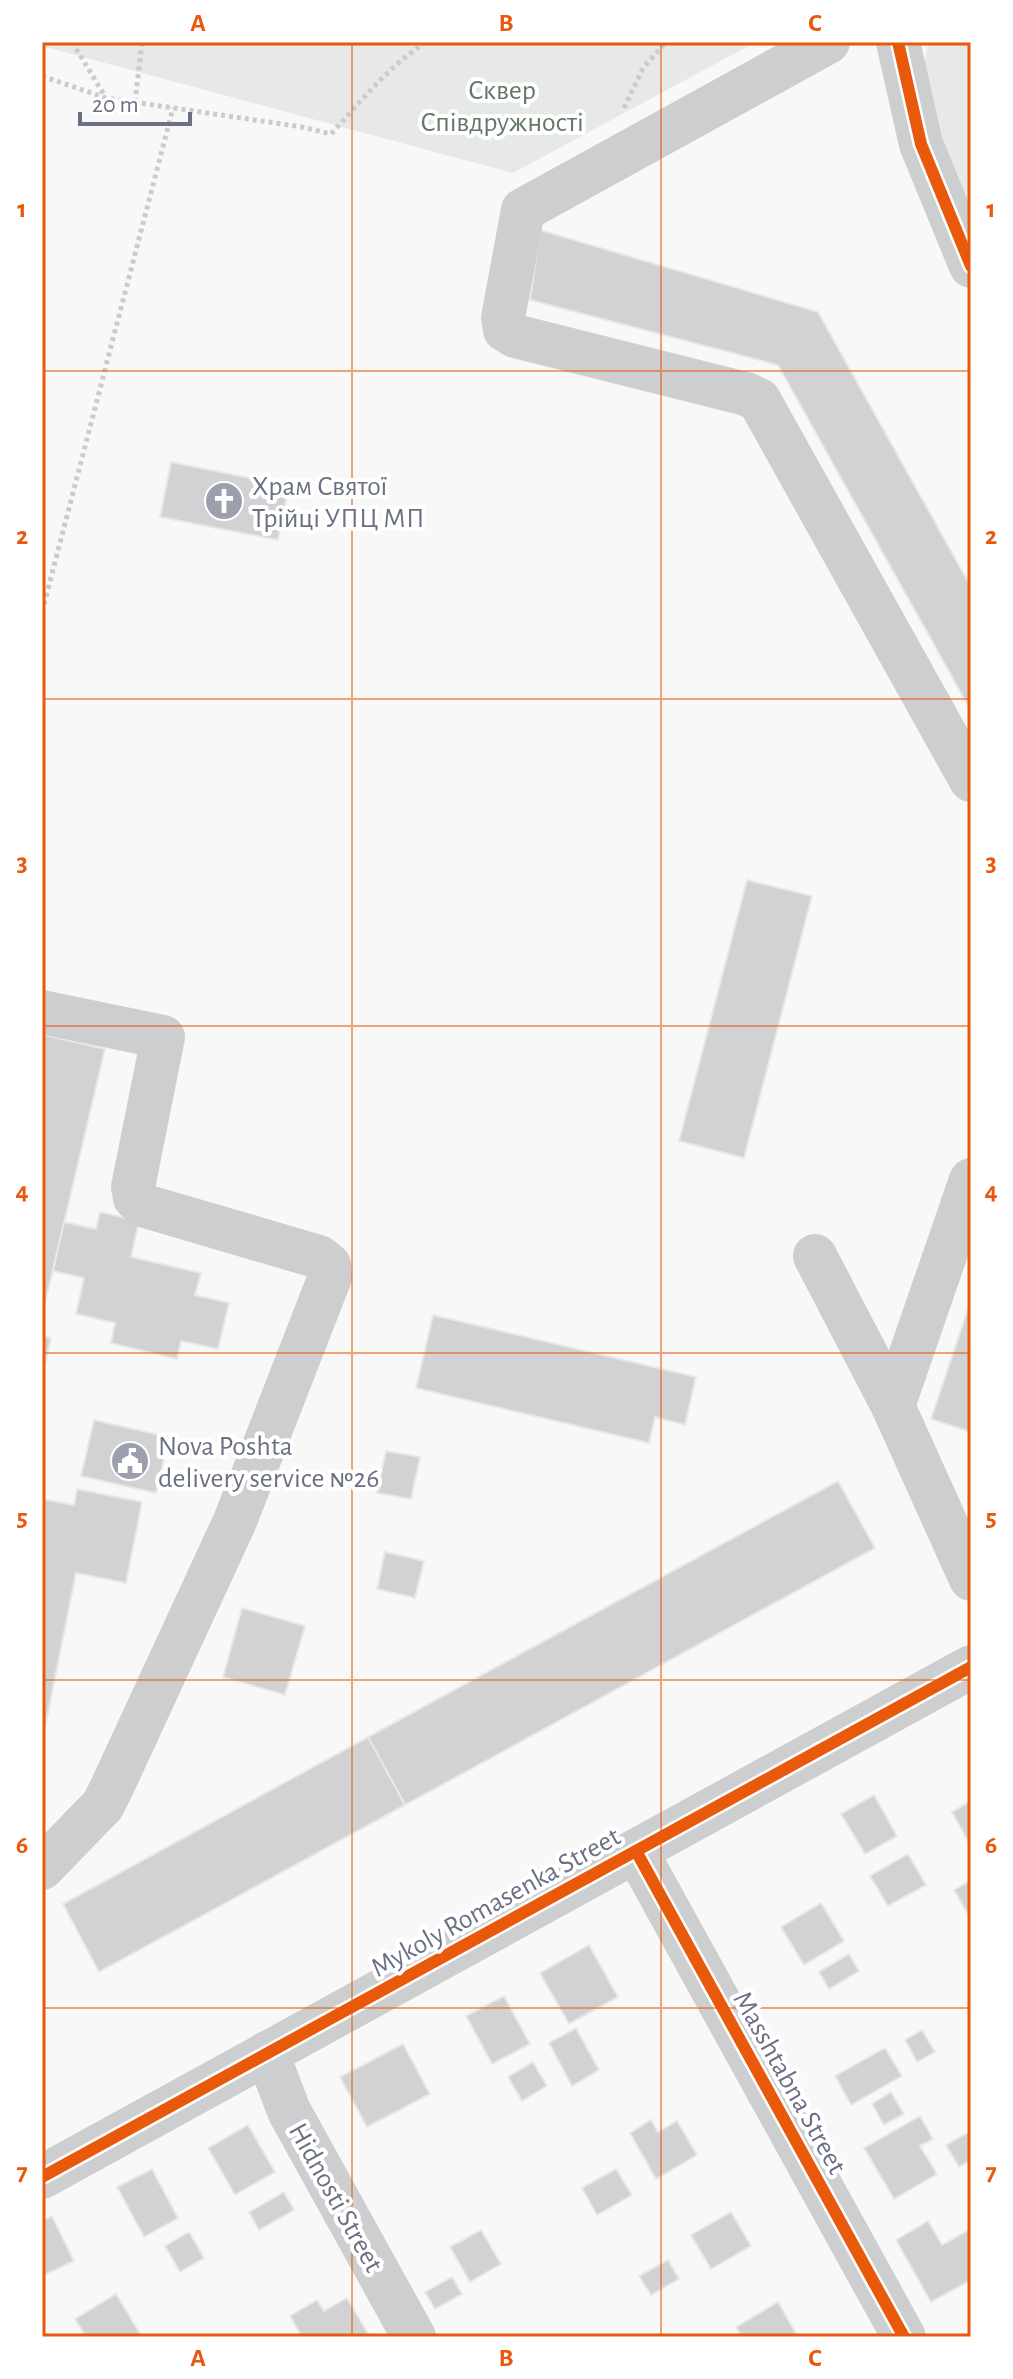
<svg xmlns="http://www.w3.org/2000/svg" width="1013" height="2379" font-family="'Alegreya Sans',sans-serif">
<style>
.built{fill:#e8e8ea}
.park{fill:#e6e9e5}
.building{fill:#d2d2d4;stroke:#e8e8e8;stroke-width:2}
.lines{fill:none;stroke-linecap:round;stroke-linejoin:round}
.path{stroke:#cbcbcd;stroke-width:5;stroke-dasharray:4 4;stroke-linecap:butt}
.minor{stroke:#cdcecf;stroke-width:44}
.cycleway-casing{stroke:#fff;stroke-width:17}
.cycleway{stroke:#e8590c;stroke-width:12}
.grid{fill:none;stroke:#e8590c;stroke-width:2;stroke-opacity:0.55}
.labels{text-anchor:middle;stroke-width:8;stroke-linejoin:round;paint-order:stroke}
.park-label{font-size:28px;fill:#657867;stroke:#fff}
.poi-label{font-size:28px;fill:#6b7085;stroke:#fff;text-anchor:start}
.street-label{font-size:28px;fill:#6b7085;stroke:#fff}
.neatline{fill:none;stroke:#e8590c;stroke-width:3}
.grid-label{font-size:26px;text-anchor:middle;font-weight:bold;fill:#e8590c}
</style>
<rect width="100%" height="100%" fill="#f8f8f8"/>
<polygon class="built" points="929,42 971,42 971,222 947,167 923,67"/>
<polygon class="park" points="42,42 756,42 513,173 42,46"/>
<g class="building">
<polygon points="540,230 818,312 971,587 971,711 778,365 530,300"/>
<polygon points="171,462 289,486 278,540 160,517"/>
<polygon points="747,880 812,896 744,1158 679,1141"/>
<polygon points="45,1035 105,1049 42,1316 42,1049"/>
<polygon points="100,1212 139,1221 131,1257 201,1273 195,1295 229,1303 218,1349 181,1341 177,1359 111,1343 115,1323 76,1314 84,1278 53,1271 64,1222 96,1229"/>
<polygon points="971,1300 971,1432 931,1419"/>
<polygon points="433,1315 696,1377 685,1425 655,1417 649,1443 416,1388"/>
<polygon points="42,1336 51,1338 42,1378"/>
<polygon points="94,1420 169,1437 156,1493 81,1476"/>
<polygon points="386,1451 420,1457 411,1499 377,1493"/>
<polygon points="838,1481 875,1548 405,1805 368,1737"/>
<polygon points="77,1489 142,1502 126,1583 76,1573 42,1743 42,1499 74,1505"/>
<polygon points="385,1552 424,1561 415,1598 377,1589"/>
<polygon points="242,1608 305,1626 285,1695 223,1677"/>
<polygon points="368,1737 405,1805 99,1972 63,1904"/>
<polygon points="874,1795 897,1836 865,1854 841,1814"/>
<polygon points="971,1801 971,1847 952,1812"/>
<polygon points="908,1854 926,1885 888,1906 870,1876"/>
<polygon points="971,1880 971,1912 968,1914 954,1890"/>
<polygon points="821,1903 844,1941 804,1965 781,1927"/>
<polygon points="589,1945 618,1997 569,2024 540,1973"/>
<polygon points="849,1954 859,1971 829,1989 819,1972"/>
<polygon points="504,1996 530,2044 492,2064 466,2016"/>
<polygon points="576,2028 599,2070 572,2086 549,2043"/>
<polygon points="922,2030 935,2052 917,2062 905,2040"/>
<polygon points="403,2044 430,2094 367,2127 340,2077"/>
<polygon points="885,2048 902,2076 851,2105 835,2076"/>
<polygon points="533,2062 547,2086 522,2101 508,2077"/>
<polygon points="891,2092 904,2114 884,2125 872,2104"/>
<polygon points="920,2116 933,2139 920,2146 937,2174 894,2199 864,2148"/>
<polygon points="651,2120 658,2132 677,2121 697,2155 656,2179 630,2133"/>
<polygon points="248,2125 275,2172 235,2195 208,2148"/>
<polygon points="971,2131 971,2160 959,2167 946,2145"/>
<polygon points="152,2169 178,2218 144,2237 117,2187"/>
<polygon points="616,2169 632,2195 597,2215 582,2188"/>
<polygon points="284,2192 294,2210 259,2230 249,2212"/>
<polygon points="731,2212 751,2246 711,2269 691,2235"/>
<polygon points="52,2216 74,2261 42,2276 42,2221"/>
<polygon points="928,2221 942,2245 971,2229 971,2280 931,2302 896,2240"/>
<polygon points="481,2230 501,2264 470,2282 450,2247"/>
<polygon points="189,2232 204,2258 180,2272 165,2246"/>
<polygon points="668,2260 679,2279 651,2295 639,2276"/>
<polygon points="452,2277 462,2294 435,2309 425,2292"/>
<polygon points="116,2294 142,2337 86,2337 75,2319"/>
<polygon points="347,2298 370,2337 302,2337 290,2316 317,2300 324,2311"/>
<polygon points="778,2302 798,2337 742,2337 736,2327"/>
</g>
<g class="lines">
<g class="path">
<polyline points="72,42 105,96"/>
<path d="M42 76 106 98 302 127 331 134C361 101 388 67 426 42"/>
<polyline points="135,102 142,42"/>
<polyline points="624,108 643,68 666,42"/>
<polyline points="42,612 173,108"/>
</g>
<g class="minor">
<polyline points="828,42 523,210 503,318 505,330 515,336 746,394 759,400 971,780"/>
<polyline points="898,42 921,144 971,266"/>
<polyline points="42,1012 163,1037 133,1187 135,1198 145,1206 319,1257 329,1265 330,1277 235,1521 112,1787 103,1805 42,1868"/>
<polyline points="815,1256 893,1406 971,1579"/>
<polyline points="893,1406 971,1180"/>
<polyline points="636,1851 904,2337"/>
<polyline points="267,2053 289,2111 414,2337"/>
<polyline points="42,2177 971,1667"/>
</g>
<defs>
<g id="cycleway">
<polyline points="898,42 921,144 971,266"/>
<polyline points="636,1851 904,2337"/>
<polyline points="42,2177 971,1667"/>
</g>
</defs>
<use href="#cycleway" class="cycleway-casing"/>
<use href="#cycleway" class="cycleway"/>
</g>
<path class="grid" d="M352 42V2337M661 42V2337M42 371H971M42 699H971M42 1026H971M42 1353H971M42 1680H971M42 2008H971"/>
<defs>
<symbol id="church-disc" viewBox="-11 -11 22 22"><circle r="9.5" fill="#9ca0ad" stroke="#fff"/><path d="M-1.2-6h2.4v3.5h3.3v2.4h-3.3V6h-2.4V-.1h-3.3v-2.4h3.3Z" fill="#fff"/></symbol>
<symbol id="civic-disc" viewBox="-11 -11 22 22"><circle r="9.5" fill="#9ca0ad" stroke="#fff"/><path d="M-.6-6.5H3V-4.5H.6V-3L4-1V1h2V6H-6V1h2V-1L-.6-3ZM-1.2 2.5V6h2.4V2.5Z" fill="#fff"/></symbol>
</defs>
<g fill-rule="evenodd">
<use href="#church-disc" x="202" y="479" width="44" height="44"/>
<use href="#civic-disc" x="108" y="1439" width="44" height="44"/>
</g>
<g class="labels">
<g class="park-label">
<text x="502" y="99">Сквер<tspan x="502" dy="32">Співдружності</tspan></text>
</g>
<g class="poi-label">
<text x="252" y="495">Храм Святої<tspan x="252" dy="32">Трійці УПЦ МП</tspan></text>
<text x="158" y="1455">Nova Poshta<tspan x="158" dy="32">delivery service №26</tspan></text>
</g>
<g class="street-label">
<text transform="translate(495 1901) rotate(-29)" y="10">Mykoly Romasenka Street</text>
<text transform="translate(791 2082) rotate(61)" y="10">Masshtabna Street</text>
<text transform="translate(337 2197) rotate(61)" y="10">Hidnosti Street</text>
</g>
</g>
<rect width="1013" height="2379" fill="none" stroke="#ffffff" stroke-width="88"/>
<path d="M80 112v12h110v-12" fill="none" stroke="#6b7085" stroke-width="4"/>
<text x="92" y="112" font-size="24" fill="#6b7085" stroke="#ffffff" stroke-width="6" paint-order="stroke">20 m</text>
<rect x="44" y="44" width="925" height="2291" class="neatline"/>
<g class="grid-label">
<text x="198" y="31">A</text>
<text x="506" y="31">B</text>
<text x="815" y="31">C</text>
<text x="22" y="217">1</text>
<text x="991" y="217">1</text>
<text x="22" y="544">2</text>
<text x="991" y="544">2</text>
<text x="22" y="871">3</text>
<text x="991" y="871">3</text>
<text x="22" y="1199">4</text>
<text x="991" y="1199">4</text>
<text x="22" y="1526">5</text>
<text x="991" y="1526">5</text>
<text x="22" y="1853">6</text>
<text x="991" y="1853">6</text>
<text x="22" y="2180">7</text>
<text x="991" y="2180">7</text>
<text x="198" y="2366">A</text>
<text x="506" y="2366">B</text>
<text x="815" y="2366">C</text>
</g>
</svg>
